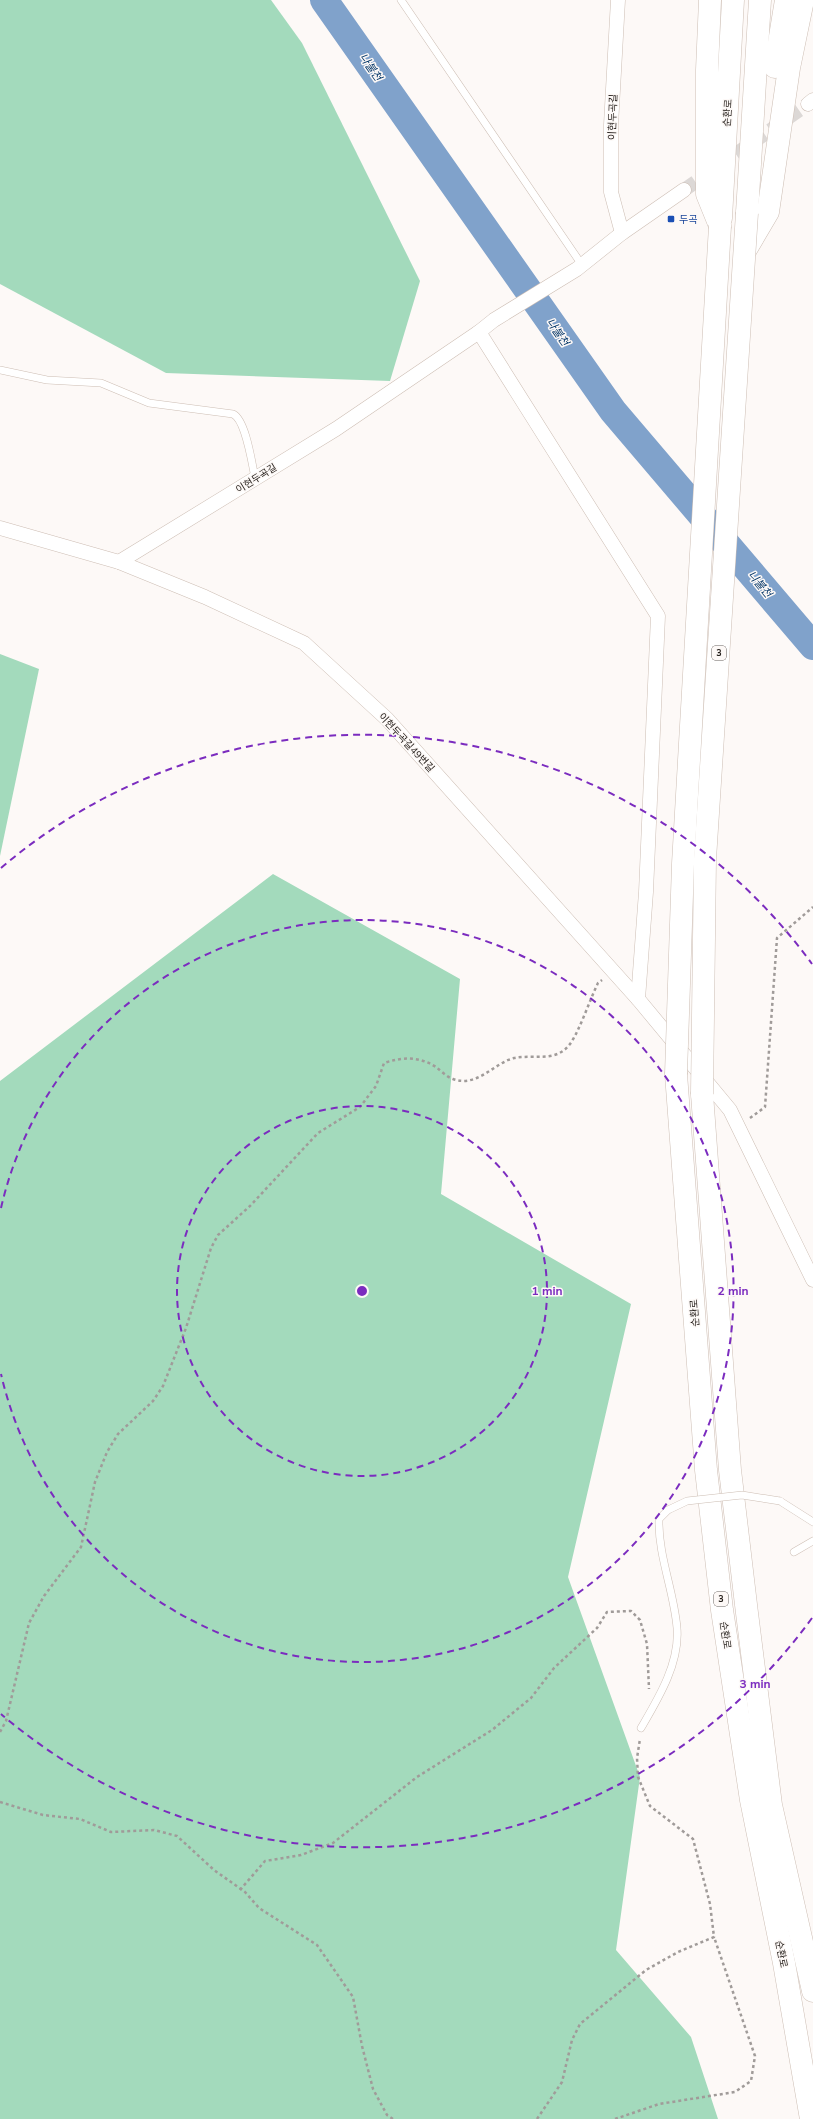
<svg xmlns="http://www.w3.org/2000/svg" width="813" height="2119" font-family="'Nunito Sans','Noto Sans KR',sans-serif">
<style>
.forest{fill:#a3dabc}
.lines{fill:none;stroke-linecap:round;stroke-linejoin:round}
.river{stroke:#80a2cb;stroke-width:28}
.street-tunnel{stroke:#dcd8d6;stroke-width:14;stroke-dasharray:14 7;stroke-linecap:butt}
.lane-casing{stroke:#cdbeb4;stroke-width:8}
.street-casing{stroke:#cdbeb4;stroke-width:15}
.highway-casing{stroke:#cdbeb4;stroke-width:23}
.path{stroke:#a09b99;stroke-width:2.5;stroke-dasharray:3 3;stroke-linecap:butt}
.lane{stroke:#fff;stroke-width:7}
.street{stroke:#fff;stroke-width:14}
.highway{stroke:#fff;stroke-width:22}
.lane-bridge-casing{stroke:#cdbeb4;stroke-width:8;stroke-linecap:butt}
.highway-bridge-casing{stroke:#cdbeb4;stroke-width:23;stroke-linecap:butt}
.lane-bridge{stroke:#fff;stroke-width:7}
.highway-bridge{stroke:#fff;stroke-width:22}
.ring{fill:none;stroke:#7b2cbf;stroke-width:2;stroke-dasharray:7 5}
.transit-dot{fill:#1a4fb4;stroke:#fdf9f7;stroke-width:1.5}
.labels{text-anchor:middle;stroke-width:3;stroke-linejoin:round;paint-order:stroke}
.shield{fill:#fdf9f7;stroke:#645e5b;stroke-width:1}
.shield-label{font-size:9px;font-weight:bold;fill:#221c18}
.street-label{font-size:10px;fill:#221c18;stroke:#fdf9f7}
.transit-label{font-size:10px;fill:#164399;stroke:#fdf9f7;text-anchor:start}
.water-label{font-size:11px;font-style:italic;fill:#043668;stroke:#fdf9f7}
.centre{fill:#7b2cbf;stroke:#fdf9f7;stroke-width:2}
.ring-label{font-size:12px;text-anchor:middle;font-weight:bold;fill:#7b2cbf;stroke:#fdf9f7;stroke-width:3;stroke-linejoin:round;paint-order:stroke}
</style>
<rect width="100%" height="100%" fill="#fdf9f7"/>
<g class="forest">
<polygon points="0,0 271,0 302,43 420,281 390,381 166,373 0,284"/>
<polygon points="0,654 39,669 0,856"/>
<polygon points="273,874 460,979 441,1194 631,1304 568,1577 640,1777 616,1950 691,2037 718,2119 0,2119 0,1081"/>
</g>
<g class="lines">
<polyline class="river" points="324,0 613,411 813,646"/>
<polyline class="street-tunnel" points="684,190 808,104"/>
<defs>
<g id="lane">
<polyline points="401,0 582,265"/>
<path d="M0 370 47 380 101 383 149 403 233 414C246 420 252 464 255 478"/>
<polyline points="780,1501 813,1522"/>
<polyline points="794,1552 813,1541"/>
<path d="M641 1728C658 1699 680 1663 677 1628 674 1591 658 1556 659 1519L668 1510"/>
</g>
<g id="street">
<polyline points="618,0 611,125 611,192 622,233"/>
<polyline points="808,104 813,100"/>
<polyline points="479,332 658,616 646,892 638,999"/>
<polyline points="0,528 119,562 205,597 304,643 387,719 638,999 730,1110 813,1280"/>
<polyline points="119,562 336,429 479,332 494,320 577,269 622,233 684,190"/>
</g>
<g id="highway">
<polyline points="710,0 707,70 707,194 720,226"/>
<polyline points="775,67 786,0"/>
<polyline points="747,213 760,0"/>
<polyline points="721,218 733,0"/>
<polyline points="745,251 768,212 789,68 803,0"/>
<polyline points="676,1074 706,1470 722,1610 751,1800 784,1963 811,2119"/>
<polyline points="702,1094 730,1470 747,1613 771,1805 813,1991"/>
</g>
</defs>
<use href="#lane" class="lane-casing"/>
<use href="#street" class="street-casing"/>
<use href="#highway" class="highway-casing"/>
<g class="path">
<polyline points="750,1118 765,1107 777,938 813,907"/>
<path d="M0 1732 6 1721 29 1623 44 1596 81 1547 95 1482 107 1452 118 1434 153 1401 163 1386 186 1328 211 1248 218 1235 250 1206 318 1133 360 1107 376 1086 384 1063C402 1057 419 1056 436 1067 441 1071 447 1077 453 1079 477 1088 494 1063 514 1058 534 1054 556 1063 570 1044 580 1030 590 999 598 983L602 980"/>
<polyline points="0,1802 43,1815 80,1819 111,1832 154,1830 177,1836 214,1870 245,1892 259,1908 317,1945 353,1997 362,2046 373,2089 387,2115 393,2119"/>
<polyline points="240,1890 265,1861 301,1855 333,1843 417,1777 492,1730 531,1698 554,1668 597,1628 607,1612 631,1611 640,1620 647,1644 649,1689"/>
<polyline points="537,2119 562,2082 572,2040 580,2024 646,1970 678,1952 714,1937 710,1904 693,1839 650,1806 638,1777 637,1758 640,1739"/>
<polyline points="615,2119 659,2104 735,2092 751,2081 755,2056 714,1937"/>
</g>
<use href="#lane" class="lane"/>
<use href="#street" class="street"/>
<use href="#highway" class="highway"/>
<defs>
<polyline id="lane-bridge" points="668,1510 687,1501 742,1495 780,1501"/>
<g id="highway-bridge">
<polyline points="676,1074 683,864 720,226"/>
<polyline points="702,1094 705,859 747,213"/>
</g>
</defs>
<use href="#lane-bridge" class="lane-bridge-casing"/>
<use href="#highway-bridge" class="highway-bridge-casing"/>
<use href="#lane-bridge" class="lane-bridge"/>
<use href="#highway-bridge" class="highway-bridge"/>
</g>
<g class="ring">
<circle cx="362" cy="1291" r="185"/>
<path d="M1 1208A371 371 0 1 1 1 1374"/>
<path d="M812 1618A556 556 0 0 1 1 1714M1 868A556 556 0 0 1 812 964"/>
</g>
<rect class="transit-dot" x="667" y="215" width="8" height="8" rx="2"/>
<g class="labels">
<g class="shield">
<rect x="712" y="646" width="14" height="14" rx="3"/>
<rect x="714" y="1592" width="14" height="14" rx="3"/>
</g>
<g class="shield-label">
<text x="719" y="656">3</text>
<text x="721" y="1602">3</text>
</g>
<g class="street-label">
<text transform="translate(727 113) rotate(-87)" y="4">순환로</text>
<text transform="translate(612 117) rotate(-88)" y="4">이현두곡길</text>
<text transform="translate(256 478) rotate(-32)" y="4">이현두곡길</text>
<text transform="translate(407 742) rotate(47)" y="4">이현두곡길49번길</text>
<text transform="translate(694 1313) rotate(-94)" y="4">순환로</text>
<text transform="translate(726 1635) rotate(81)" y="4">순환로</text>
<text transform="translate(782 1954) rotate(79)" y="4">순환로</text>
</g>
<g class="transit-label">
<text x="679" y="223">두곡</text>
</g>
<g class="water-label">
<text transform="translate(371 67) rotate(55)" y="4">나불천</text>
<text transform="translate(558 332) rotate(55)" y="4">나불천</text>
<text transform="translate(760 584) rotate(50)" y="4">나불천</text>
</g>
</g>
<circle cx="362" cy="1291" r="6" class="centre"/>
<g class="ring-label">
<text x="547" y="1295">1 min</text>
<text x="733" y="1295">2 min</text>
<text x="755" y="1688">3 min</text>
</g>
</svg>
